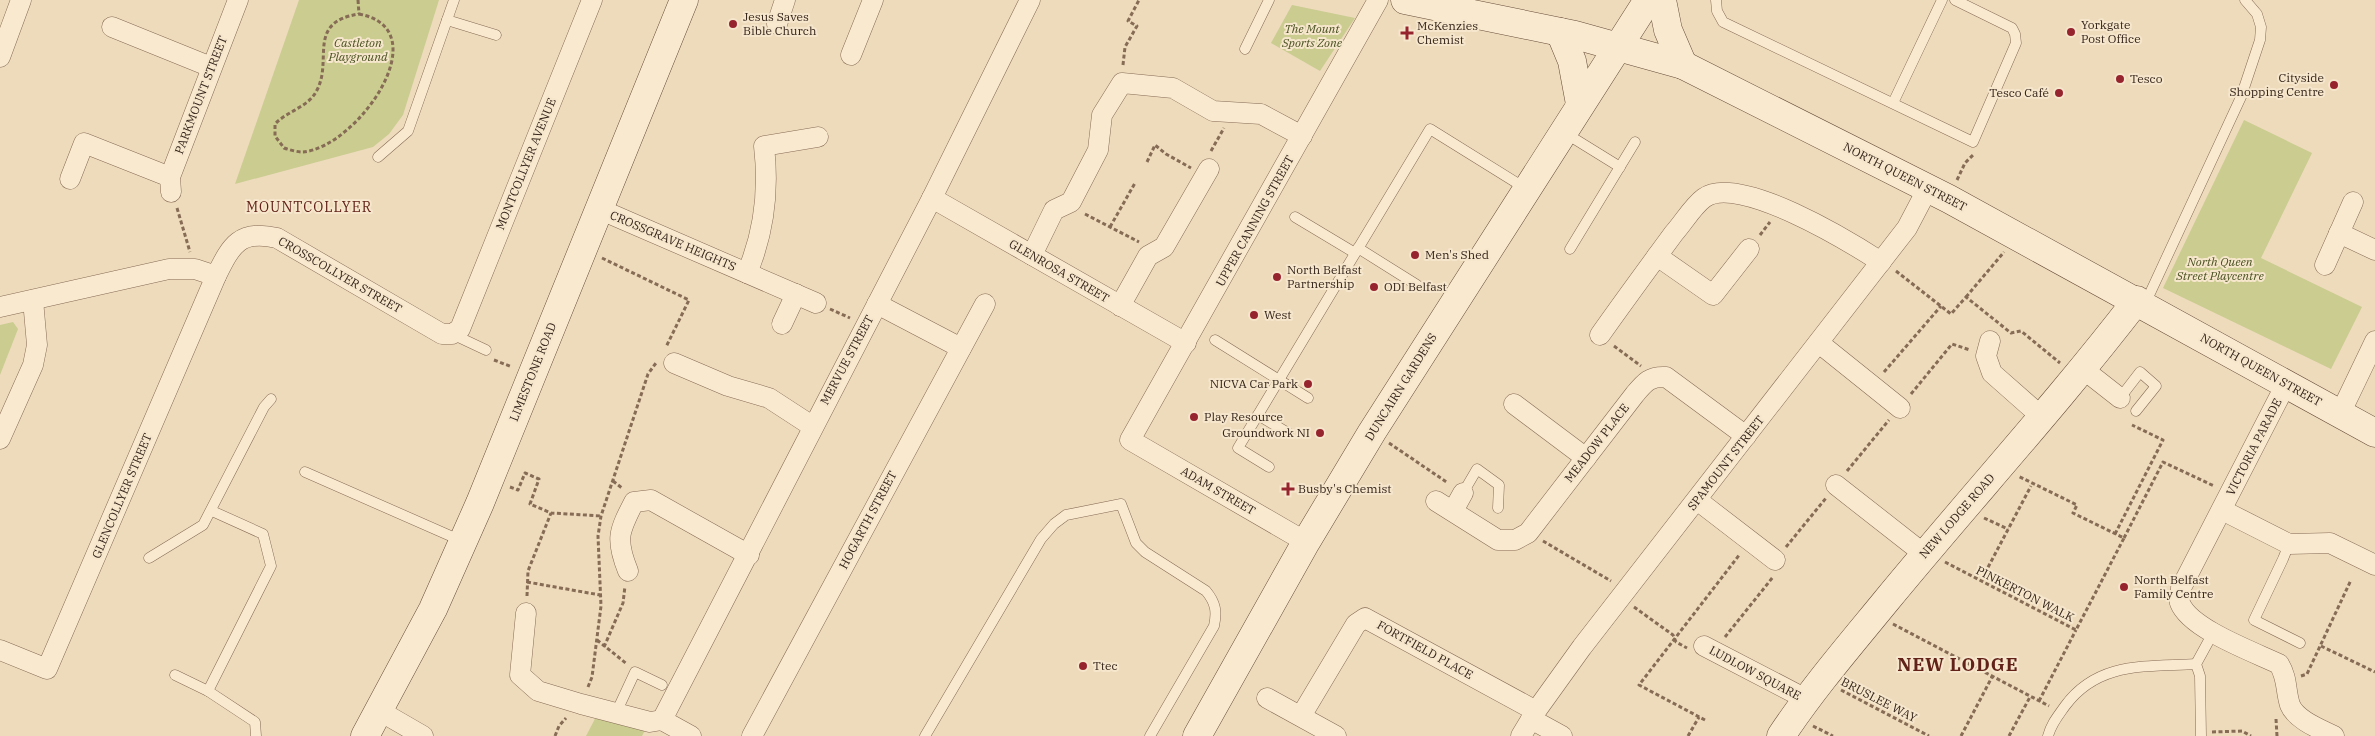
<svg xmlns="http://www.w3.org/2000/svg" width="2375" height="736" font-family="'IBM Plex Serif',serif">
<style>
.green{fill:#cacc90}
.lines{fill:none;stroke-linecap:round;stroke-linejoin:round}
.lane-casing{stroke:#866b55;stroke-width:11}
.street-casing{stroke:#866b55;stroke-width:21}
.secondary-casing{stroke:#674c39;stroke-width:29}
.path{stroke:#866b55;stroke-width:3;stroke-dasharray:4 2.5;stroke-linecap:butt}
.lane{stroke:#f9e9cf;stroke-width:10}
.street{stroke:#f9e9cf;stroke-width:20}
.secondary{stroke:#f9e9cf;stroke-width:28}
.poi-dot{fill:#96242f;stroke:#f6e6cc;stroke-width:2}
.labels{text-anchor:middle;stroke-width:4;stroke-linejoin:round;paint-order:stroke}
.poi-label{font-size:12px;fill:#35251b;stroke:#f6e6cc;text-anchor:start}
.park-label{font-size:12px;font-style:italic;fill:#495121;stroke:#f6e6cc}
.street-label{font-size:12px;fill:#35251b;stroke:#f6e6cc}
.neighbourhood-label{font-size:14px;letter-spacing:1px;fill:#622219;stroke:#f6e6cc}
.district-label{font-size:18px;font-weight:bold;letter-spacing:1px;fill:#622219;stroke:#f6e6cc}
</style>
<rect width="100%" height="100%" fill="#eedbbc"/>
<g class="green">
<polygon points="299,0 439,0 403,115 389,134 373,147 235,184"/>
<polygon points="1292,5 1355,18 1320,71 1271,43"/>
<polygon points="2244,120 2312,153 2261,258 2362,307 2331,369 2163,288"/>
<polygon points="13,322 18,329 0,375 0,325"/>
<polygon points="597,715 645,730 642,736 586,736"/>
</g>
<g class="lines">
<defs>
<g id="lane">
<polyline points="1716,0 1717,11 1723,22 1973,142 2016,43 2015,34 2012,28 1955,0"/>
<polyline points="447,20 496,35"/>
<polyline points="1245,49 1269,0"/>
<polyline points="1893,103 1942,0"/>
<polyline points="1565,133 1620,167"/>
<polyline points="378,157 408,131 454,0"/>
<polyline points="1295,217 1355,253"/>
<polyline points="1358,248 1417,285"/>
<polyline points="1570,249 1635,142"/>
<polyline points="2145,304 2241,97 2260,40 2261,27 2257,14 2245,0"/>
<polyline points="452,334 486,350"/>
<polyline points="1215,340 1308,398"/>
<polyline points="2120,398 2140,372 2156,386 2136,411"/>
<polyline points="1258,415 1288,433"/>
<polyline points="1269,467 1238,448 1430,129 1525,188"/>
<polyline points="305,472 462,541"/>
<polyline points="1463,493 1477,469 1499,485 1498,508"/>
<polyline points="212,511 263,534 271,566 208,691 255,722 256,736"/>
<polyline points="2289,544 2283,559 2254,620 2300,643"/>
<polyline points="149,558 203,525 264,407 271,399"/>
<polyline points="175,675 208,691"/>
<polyline points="616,713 635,672 662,685"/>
<path d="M925 736 1041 539 1054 524 1066 515 1121 504 1136 543 1145 552 1206 591C1216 603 1217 612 1214 626L1150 736"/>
<path d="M2048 736C2051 724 2058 716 2065 706 2098 661 2146 667 2196 664"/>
<polyline points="2201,736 2200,676 2196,664 2213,633"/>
</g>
<g id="street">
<polyline points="777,24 785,0"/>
<polyline points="112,27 211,67"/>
<polyline points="851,55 873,0"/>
<polyline points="0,57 21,0"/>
<polyline points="70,179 84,143 170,177"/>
<polyline points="171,192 170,177 238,0"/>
<polyline points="932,198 1186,343"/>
<polyline points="599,209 816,303"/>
<polyline points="2339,233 2375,250"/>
<polyline points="1032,255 1054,210 1071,202 1098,150 1102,115 1122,83 1173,88 1213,111 1261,114 1302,136"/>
<polyline points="1657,256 1713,295 1749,249"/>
<polyline points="2325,265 2353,202"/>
<path d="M747 273C764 233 769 189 764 146L818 137"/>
<polyline points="877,304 961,348"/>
<polyline points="1120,306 1148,256 1164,247 1209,169"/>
<path d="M0 307 169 269H195L216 276C231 246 239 229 277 238L442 334H452L460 329 592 0"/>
<polyline points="782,324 796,294"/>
<path d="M1600 335C1624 301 1649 267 1674 233 1683 223 1693 206 1704 198 1738 173 1850 242 1881 262"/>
<polyline points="1990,341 1986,356 1992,373 2043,418"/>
<polyline points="1819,343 1900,408"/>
<polyline points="674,363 728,386 769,398 812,426"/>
<polyline points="2083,369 2120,398"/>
<path d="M2286 384 2181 588C2181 593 2178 599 2180 603 2190 629 2254 652 2279 664 2288 679 2285 689 2290 705 2296 720 2320 729 2334 736"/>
<polyline points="1514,404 1586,458"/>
<polyline points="2340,414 2375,341"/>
<polyline points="0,439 33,365 37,345 33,300"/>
<polyline points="1836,485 1924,554"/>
<polyline points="1697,500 1775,560"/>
<path d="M1436 501 1498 540H1515L1528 533 1635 394C1645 382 1650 376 1666 377L1746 436"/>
<polyline points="2222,510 2289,544 2330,543 2375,565"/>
<polyline points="1453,511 1463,493"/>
<polyline points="1306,542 1130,440 1378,0"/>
<path d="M628 571C615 539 619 531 634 502L651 500 749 555"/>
<polyline points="526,613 520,675 538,691 581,704 650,722 662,720"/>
<polyline points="1704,646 1806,699"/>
<polyline points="0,650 47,669 216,276"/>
<polyline points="1267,698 1336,736"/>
<polyline points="378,710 423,736"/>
<polyline points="1301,716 1356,624 1365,618 1536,711"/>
<polyline points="1531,719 1562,736"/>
<polyline points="662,720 932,198 1030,0"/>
<polyline points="662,720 691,736"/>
<polyline points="752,736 985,304"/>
<polyline points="1521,736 1536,711 1582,647 1907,228 1928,188"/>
</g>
<g id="secondary">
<polyline points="1405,0 1575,35 1683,65 1949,199 2375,433"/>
<polyline points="1662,0 1668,30 1683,65"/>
<polyline points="1560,32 1572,61 1580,104"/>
<polyline points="365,736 433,609 480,503 684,0"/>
<polyline points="1197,736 1306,542 1372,432 1648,0"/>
<path d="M1781 736C1813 688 1850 645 1886 601 1969 500 2057 404 2137 300"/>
</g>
</defs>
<use href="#lane" class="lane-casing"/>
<use href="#street" class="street-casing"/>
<use href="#secondary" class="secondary-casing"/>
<g class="path">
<polyline points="358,0 359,14"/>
<path d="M359 14C440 29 358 147 303 152 297 152 290 150 284 148L275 136V124C287 111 309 107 317 90 333 60 306 22 359 14Z"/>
<polyline points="1123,65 1125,47 1137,26 1128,21 1139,0"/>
<polyline points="1211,151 1224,128"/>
<polyline points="1147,162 1155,145 1166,154 1191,168"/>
<polyline points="1957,180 1965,163 1974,154"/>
<polyline points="177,208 190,252"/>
<polyline points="1085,214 1139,242"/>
<polyline points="1110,227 1135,183"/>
<polyline points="1760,235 1770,222"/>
<polyline points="602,258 689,300 666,347"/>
<polyline points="1896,271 1951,314 1966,297 2011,333 2021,331 2060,363"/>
<polyline points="1966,297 2004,252"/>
<polyline points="830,309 850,318"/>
<polyline points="1614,346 1641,366"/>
<polyline points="494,360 512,367"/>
<polyline points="1884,372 1941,306"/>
<polyline points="1911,394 1952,344 1970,350"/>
<polyline points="1389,443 1448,483"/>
<polyline points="1847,471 1889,420"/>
<polyline points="613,481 622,488"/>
<polyline points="510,487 518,490 525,473 539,479 530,504 551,513 602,516"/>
<polyline points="1984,518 2008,529"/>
<polyline points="2115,534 2163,440 2132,425"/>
<polyline points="2124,538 2163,462 2214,486"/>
<polyline points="1543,541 1611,581"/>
<polyline points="1786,547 1826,498"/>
<polyline points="1945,562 2076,630 2124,538 2073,513 2077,505 2018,476"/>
<polyline points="1985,573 2031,486"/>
<polyline points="527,582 600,595"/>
<polyline points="527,596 528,571 551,513"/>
<polyline points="1634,607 1673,635 1676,642 1687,648"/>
<polyline points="1893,624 2049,706"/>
<polyline points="1725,637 1773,577"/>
<polyline points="597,640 627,664"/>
<polyline points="2321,646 2375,672"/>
<polyline points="604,647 623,603 625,586"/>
<polyline points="2301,676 2307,674 2351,580"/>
<polyline points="588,687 592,677 601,606 598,536 601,516 648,374 656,363"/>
<polyline points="1841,690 1929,736"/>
<polyline points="2039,701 2076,630"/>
<polyline points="2276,719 2277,736"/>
<polyline points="1705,720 1639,685 1740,554"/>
<polyline points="1813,726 1833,736"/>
<polyline points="2212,732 2242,731 2251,736"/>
<polyline points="555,736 559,726 566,718"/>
<polyline points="1688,736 1699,717"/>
<polyline points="1961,736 1992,677"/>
<polyline points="2009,736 2030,697"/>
</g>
<use href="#lane" class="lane"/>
<use href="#street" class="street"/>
<use href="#secondary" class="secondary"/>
</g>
<g class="poi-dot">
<circle cx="733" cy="24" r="5"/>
<circle cx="2071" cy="32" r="5"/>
<path d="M1404.5 25.5h5v5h5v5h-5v5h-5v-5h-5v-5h5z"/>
<circle cx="2120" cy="79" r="5"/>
<circle cx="2334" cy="85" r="5"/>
<circle cx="2059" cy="93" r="5"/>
<circle cx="1415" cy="255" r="5"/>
<circle cx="1277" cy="277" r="5"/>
<circle cx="1374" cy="287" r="5"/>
<circle cx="1254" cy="315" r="5"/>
<circle cx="1308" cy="384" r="5"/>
<circle cx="1194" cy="417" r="5"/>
<circle cx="1320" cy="433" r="5"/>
<path d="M1285.5 481.5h5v5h5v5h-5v5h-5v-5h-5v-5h5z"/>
<circle cx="2124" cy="587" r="5"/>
<circle cx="1083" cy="666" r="5"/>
</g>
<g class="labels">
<g class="poi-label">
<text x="743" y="21">Jesus Saves<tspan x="743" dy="14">Bible Church</tspan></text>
<text x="2081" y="29">Yorkgate<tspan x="2081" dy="14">Post Office</tspan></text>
<text x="1417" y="30">McKenzies<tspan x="1417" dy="14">Chemist</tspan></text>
<text x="2324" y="82" text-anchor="end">Cityside<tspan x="2324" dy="14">Shopping Centre</tspan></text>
<text x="2130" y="83">Tesco</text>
<text x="2049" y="97" text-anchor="end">Tesco Café</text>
<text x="1425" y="259">Men's Shed</text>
<text x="1287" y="274">North Belfast<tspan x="1287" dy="14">Partnership</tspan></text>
<text x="1384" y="291">ODI Belfast</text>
<text x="1264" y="319">West</text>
<text x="1298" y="388" text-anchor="end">NICVA Car Park</text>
<text x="1204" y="421">Play Resource</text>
<text x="1310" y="437" text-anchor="end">Groundwork NI</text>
<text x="1298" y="493">Busby's Chemist</text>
<text x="2134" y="584">North Belfast<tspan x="2134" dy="14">Family Centre</tspan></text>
<text x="1093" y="670">Ttec</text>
</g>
<g class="park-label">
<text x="1312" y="33">The Mount<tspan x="1312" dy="14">Sports Zone</tspan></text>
<text x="358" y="47">Castleton<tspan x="358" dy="14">Playground</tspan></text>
<text x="2220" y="266">North Queen<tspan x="2220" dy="14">Street Playcentre</tspan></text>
</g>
<g class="street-label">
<text transform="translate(201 95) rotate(-69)" y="4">PARKMOUNT STREET</text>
<text transform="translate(526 164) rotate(-68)" y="4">MONTCOLLYER AVENUE</text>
<text transform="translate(1905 177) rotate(27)" y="4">NORTH QUEEN STREET</text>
<text transform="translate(1255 221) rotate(-61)" y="4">UPPER CANNING STREET</text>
<text transform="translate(673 241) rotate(23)" y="4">CROSSGRAVE HEIGHTS</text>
<text transform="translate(1059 271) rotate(30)" y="4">GLENROSA STREET</text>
<text transform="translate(340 275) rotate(30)" y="4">CROSSCOLLYER STREET</text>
<text transform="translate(847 360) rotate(-62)" y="4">MERVUE STREET</text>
<text transform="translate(2261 370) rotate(29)" y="4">NORTH QUEEN STREET</text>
<text transform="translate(533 372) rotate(-68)" y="4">LIMESTONE ROAD</text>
<text transform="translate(1401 387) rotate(-58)" y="4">DUNCAIRN GARDENS</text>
<text transform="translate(1597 443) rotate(-52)" y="4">MEADOW PLACE</text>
<text transform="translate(2254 447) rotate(-63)" y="4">VICTORIA PARADE</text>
<text transform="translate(1726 463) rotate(-52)" y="4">SPAMOUNT STREET</text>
<text transform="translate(1218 491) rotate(30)" y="4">ADAM STREET</text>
<text transform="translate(122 496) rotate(-67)" y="4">GLENCOLLYER STREET</text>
<text transform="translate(1957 516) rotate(-49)" y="4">NEW LODGE ROAD</text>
<text transform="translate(868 520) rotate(-62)" y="4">HOGARTH STREET</text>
<text transform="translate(2025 594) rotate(27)" y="4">PINKERTON WALK</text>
<text transform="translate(1425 650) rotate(29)" y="4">FORTFIELD PLACE</text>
<text transform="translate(1755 673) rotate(28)" y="4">LUDLOW SQUARE</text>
<text transform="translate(1879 700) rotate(27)" y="4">BRUSLEE WAY</text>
</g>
<g class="neighbourhood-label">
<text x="309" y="212">MOUNTCOLLYER</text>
</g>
<g class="district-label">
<text x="1958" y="671">NEW LODGE</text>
</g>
</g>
</svg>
